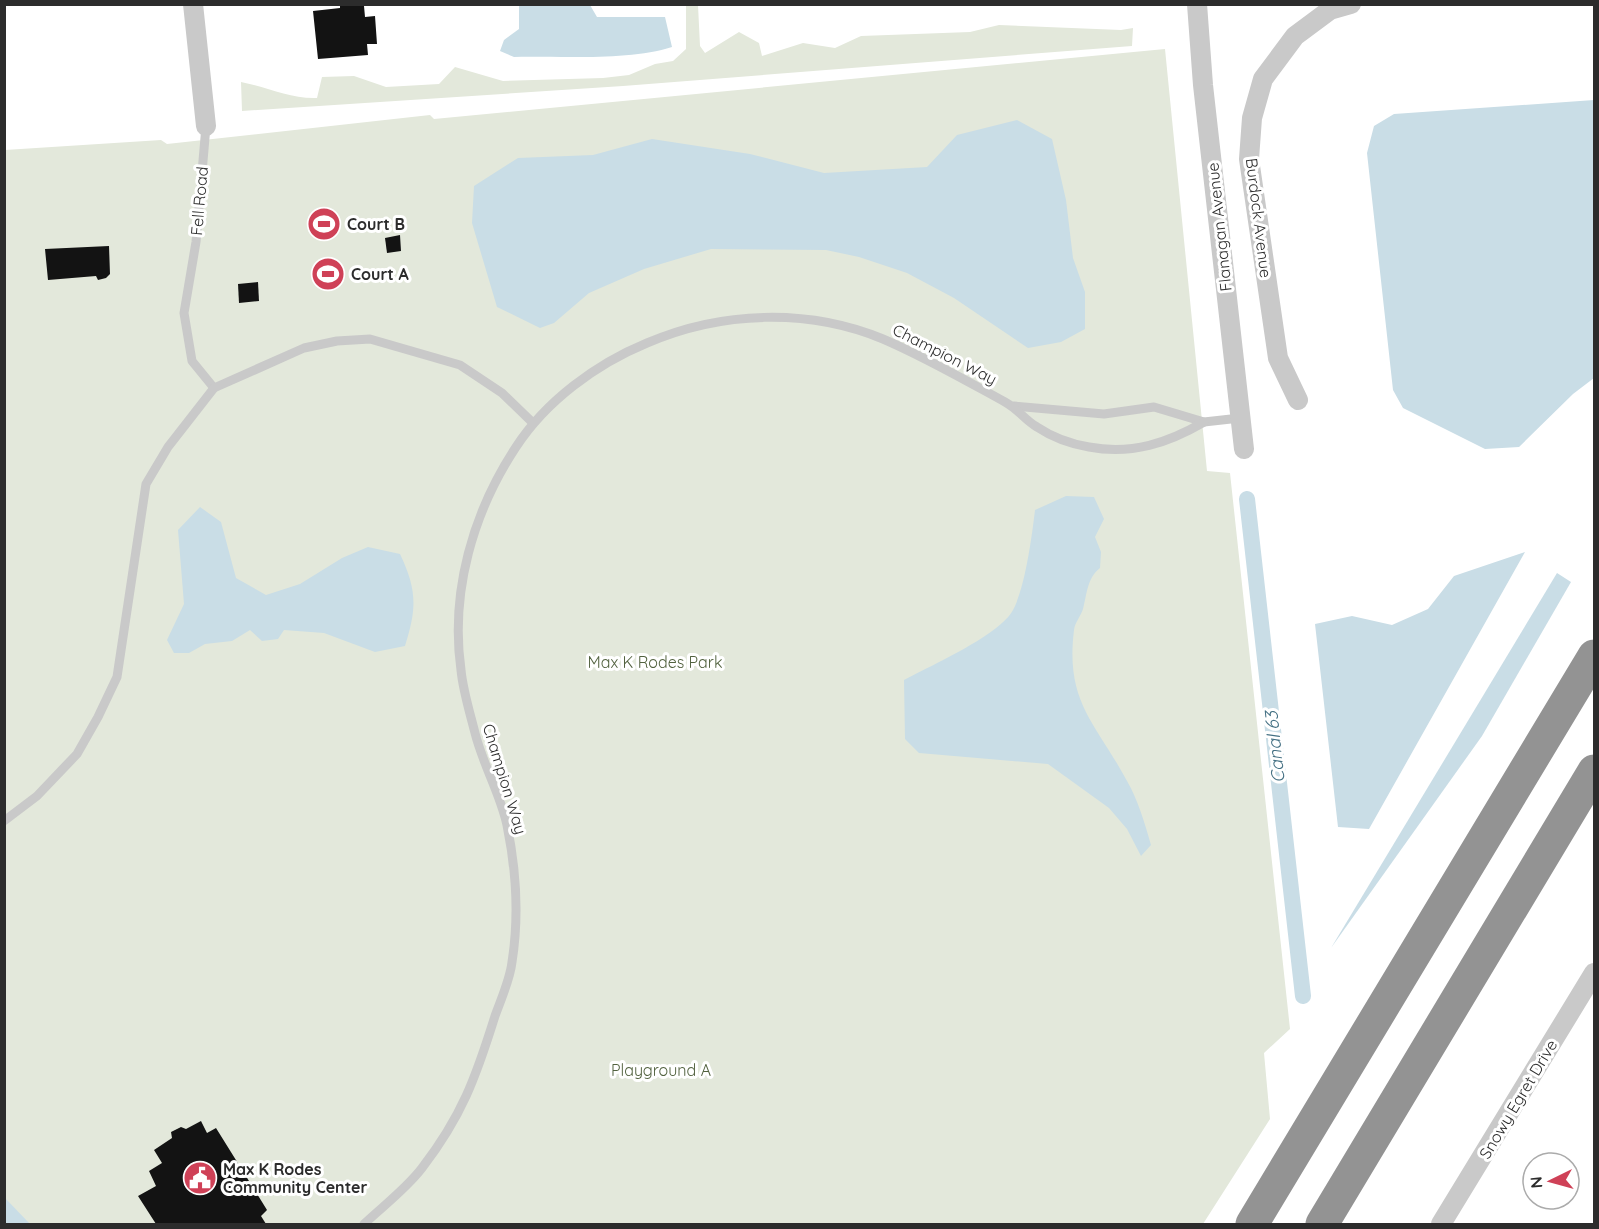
<svg xmlns="http://www.w3.org/2000/svg" width="1599" height="1229" font-family="Quicksand,sans-serif">
<style>
.green{fill:#e3e8db}
.water{fill:#c9dde6}
.lines{fill:none;stroke-linecap:round;stroke-linejoin:round}
.canal{stroke:#c9dde6;stroke-width:16}
.building{fill:#131313}
.service{stroke:#c9c9c9;stroke-width:9}
.minor{stroke:#c9c9c9;stroke-width:20}
.motorway{stroke:#939393;stroke-width:33}
.labels{text-anchor:middle;stroke-width:6;stroke-linejoin:round;paint-order:stroke}
.street-label{font-size:16px;fill:#2c2c2c;stroke:#fff}
.poi-label{font-size:16px;font-weight:bold;fill:#2c2c2c;stroke:#fff;text-anchor:start}
.park-label{font-size:16px;fill:#52623f;stroke:#fff}
.water-label{font-size:18px;font-style:italic;fill:#447083;stroke:#fff}
</style>
<rect width="100%" height="100%" fill="#fff"/>
<g class="green">
<path d="M686 5H698L700 46 705 53 739 32 759 43 762 56 803 43 835 48 861 36 970 32 999 25 1121 30 1133 28 1132 46 623 86 242 111 241 82C267 87 290 99 317 98L322 77 354 76 386 87 439 84 455 67 503 81 603 78 629 75 655 64 673 61 686 49Z"/>
<polygon points="1165,49 1207,471 1230,473 1290,1029 1264,1053 1270,1119 1203,1224 5,1224 5,150 161,140 167,144 430,115 434,119"/>
</g>
<g class="water">
<path d="M519 4 590 5 597 17H665L672 47C629 61 561 56 514 57L500 51 504 40 519 29Z"/>
<polygon points="1594,100 1594,378 1573,394 1519,447 1485,449 1403,408 1393,390 1367,153 1374,126 1394,114"/>
<polygon points="1017,120 1052,139 1066,200 1073,258 1085,292 1085,329 1061,342 1028,348 954,298 907,273 859,257 826,250 711,249 644,269 589,293 554,323 540,328 497,307 472,223 474,186 518,158 593,155 652,139 750,154 824,173 927,167 957,135"/>
<path d="M1066 496 1094 497 1104 519 1095 537 1101 552 1100 568C1087 578 1087 594 1083 609 1081 616 1075 622 1074 630 1065 703 1096 723 1127 781 1138 800 1145 824 1151 845L1141 856 1127 829 1109 808 1048 764 919 753 905 739 904 680C930 666 1000 635 1013 610 1025 588 1032 536 1035 510Z"/>
<path d="M200 507 221 522 236 578 266 595 300 584 342 558 368 547 400 554C417 590 417 608 405 646L375 652 324 633 284 630 278 639 262 641 250 630 232 641 205 644 189 653H174L167 640 184 604 178 530Z"/>
<polygon points="1525,552 1369,829 1338,827 1315,624 1352,616 1392,625 1428,609 1454,576"/>
<polygon points="1557,573 1571,582 1482,736 1331,948"/>
<polygon points="5,1198 30,1224 5,1224"/>
</g>
<g class="lines">
<polyline class="canal" points="1247,499 1303,996"/>
</g>
<g class="building">
<polygon points="340,4 364,6 365,17 375,16 377,44 367,44 368,55 318,59 313,11 340,8"/>
<polygon points="400,235 401,251 387,253 385,238"/>
<polygon points="109,246 110,274 106,278 98,280 96,276 48,280 45,249"/>
<polygon points="258,282 259,301 239,303 238,284"/>
<polygon points="201,1121 207,1133 216,1128 267,1210 261,1216 266,1224 156,1224 138,1196 156,1186 149,1171 162,1163 154,1150 172,1138 171,1132 181,1127 186,1129"/>
</g>
<g class="lines">
<g class="service">
<polyline points="206,126 196,242 184,313 192,361 214,388"/>
<polyline points="1014,406 1104,414 1154,407 1204,422 1240,418"/>
<polyline points="4,821 37,796 77,754 98,717 117,677 146,484 168,447 214,388 304,348 337,341 370,339 460,365 502,393 533,423"/>
<path d="M364 1224C383 1206 406 1189 422 1168 462 1116 476 1077 495 1016 501 999 510 980 512 962 519 918 516 869 507 825 500 793 483 765 475 733 470 713 463 691 461 670 450 592 473 512 516 447 546 401 596 364 647 343 721 311 808 308 883 339 925 357 965 380 1005 402 1018 409 1025 420 1037 427 1052 437 1071 444 1089 447 1132 455 1168 443 1204 422"/>
</g>
<g class="minor">
<polyline points="193,4 206,126"/>
<polyline points="1197,4 1203,85 1244,449"/>
<polyline points="1298,400 1278,358 1249,159 1252,118 1263,79 1295,36 1330,10 1351,4"/>
<polyline points="1441,1224 1594,973"/>
</g>
<g class="motorway">
<polyline points="1252,1224 1594,656"/>
<polyline points="1322,1224 1594,771"/>
</g>
</g>
<defs>
<symbol id="stadium-disc" viewBox="-11 -11 22 22"><circle r="9.5" fill="#cf4157" stroke="#fff"/><path d="M0-5a6.5 5 0 1 0 0 10a6.5 5 0 1 0 0-10ZM-3.5-1.8h7v3.6h-7Z" fill="#fff"/></symbol>
<symbol id="civic-disc" viewBox="-11 -11 22 22"><circle r="9.5" fill="#cf4157" stroke="#fff"/><path d="M-.6-6.5H3V-4.5H.6V-3L4-1V1h2V6H-6V1h2V-1L-.6-3ZM-1.2 2.5V6h2.4V2.5Z" fill="#fff"/></symbol>
</defs>
<g fill-rule="evenodd">
<use href="#stadium-disc" x="305" y="205" width="38" height="38"/>
<use href="#stadium-disc" x="309" y="255" width="38" height="38"/>
<use href="#civic-disc" x="181" y="1159" width="38" height="38"/>
</g>
<g class="labels">
<g class="street-label">
<text transform="translate(199 201) rotate(-85)" y="6">Fell Road</text>
<text transform="translate(1259 218) rotate(83)" y="6">Burdock Avenue</text>
<text transform="translate(1219 227) rotate(-96)" y="6">Flanagan Avenue</text>
<text transform="translate(945 354) rotate(27)" y="6">Champion Way</text>
<text transform="translate(505 779) rotate(73)" y="6">Champion Way</text>
<text transform="translate(1518 1099) rotate(-59)" y="6">Snowy Egret Drive</text>
</g>
<g class="poi-label">
<text x="347" y="230">Court B</text>
<text x="351" y="280">Court A</text>
<text x="223" y="1175">Max K Rodes<tspan x="223" dy="18">Community Center</tspan></text>
</g>
<g class="park-label">
<text x="655" y="668">Max K Rodes Park</text>
<text x="661" y="1076">Playground A</text>
</g>
<g class="water-label">
<text transform="translate(1275 747) rotate(-96)" y="6">Canal 63</text>
</g>
</g>
<rect width="1599" height="1229" fill="none" stroke="#2c2c2c" stroke-width="12"/>
<g transform="translate(1551 1181) rotate(265)"><circle r="28" fill="#ffffff" stroke="#ababab" stroke-width="1.5"/>
<path d="M0-4.5L10 22L0 15L-10 22Z" fill="#cf4157"/>
<text y="-9" font-size="16" font-weight="bold" text-anchor="middle" fill="#2c2c2c">N</text>
</g>
</svg>
